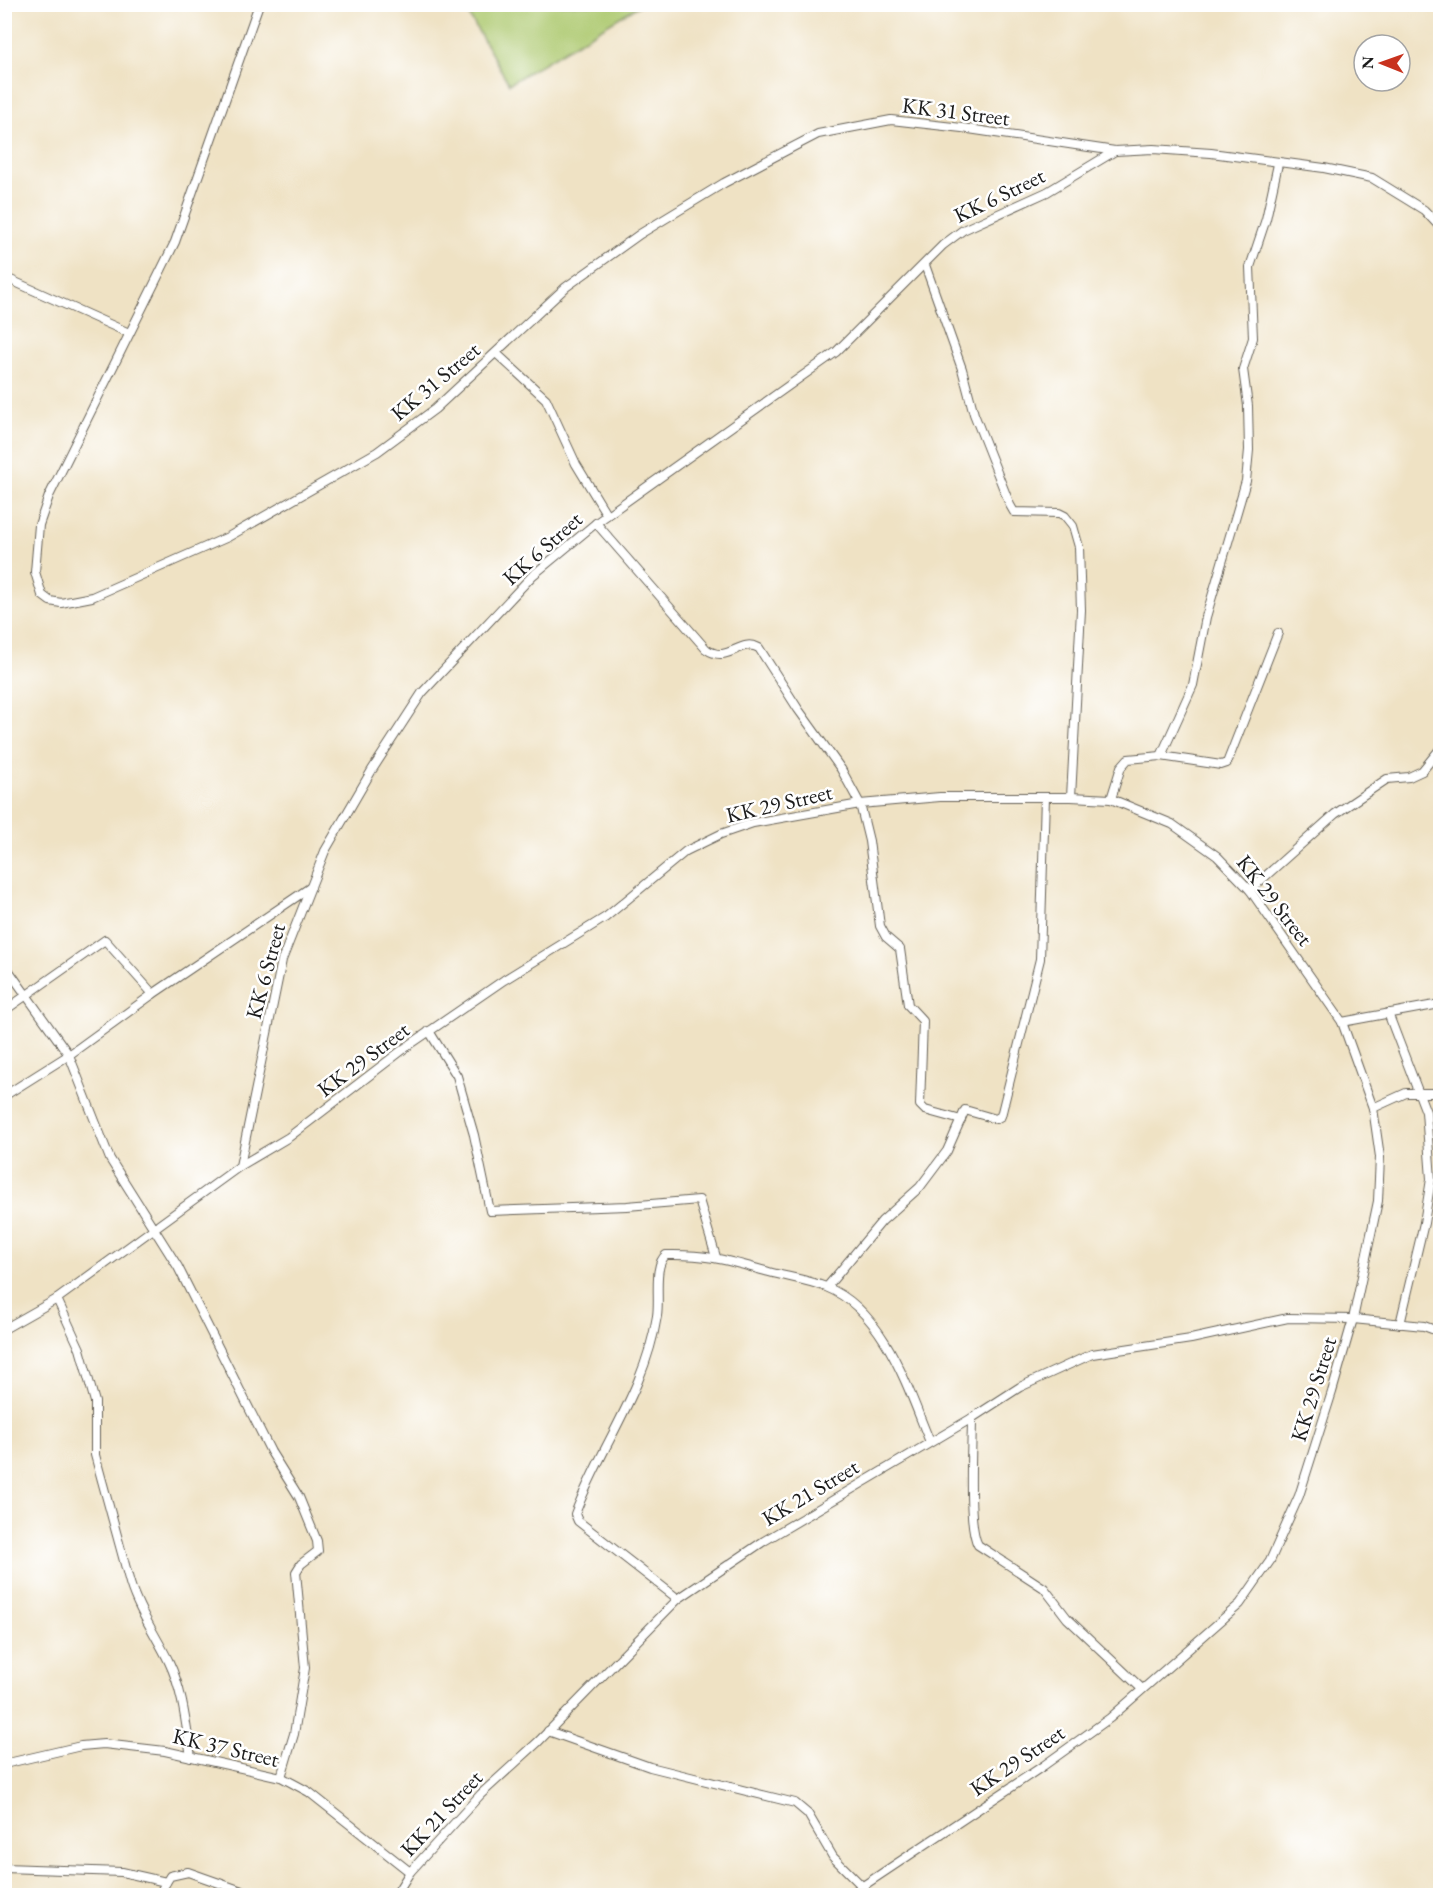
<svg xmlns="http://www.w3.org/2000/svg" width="1445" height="1900" font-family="'EB Garamond',serif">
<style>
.green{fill:#adc96f;stroke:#647246;stroke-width:1.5}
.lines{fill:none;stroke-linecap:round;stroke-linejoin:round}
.street-casing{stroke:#666157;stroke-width:10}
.street{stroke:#fff;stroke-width:8}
.labels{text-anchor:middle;stroke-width:5;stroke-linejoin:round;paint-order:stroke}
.street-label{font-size:22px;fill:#1c1c1c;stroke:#fff}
</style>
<rect width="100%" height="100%" fill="#fff"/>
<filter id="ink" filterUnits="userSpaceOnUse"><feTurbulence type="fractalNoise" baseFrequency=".0167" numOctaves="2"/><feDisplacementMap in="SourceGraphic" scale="12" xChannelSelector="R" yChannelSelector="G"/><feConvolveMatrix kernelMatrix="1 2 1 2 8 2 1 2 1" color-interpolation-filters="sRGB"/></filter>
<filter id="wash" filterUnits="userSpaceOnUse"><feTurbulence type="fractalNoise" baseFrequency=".008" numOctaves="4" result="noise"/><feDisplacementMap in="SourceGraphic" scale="24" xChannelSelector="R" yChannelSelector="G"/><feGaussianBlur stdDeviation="1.35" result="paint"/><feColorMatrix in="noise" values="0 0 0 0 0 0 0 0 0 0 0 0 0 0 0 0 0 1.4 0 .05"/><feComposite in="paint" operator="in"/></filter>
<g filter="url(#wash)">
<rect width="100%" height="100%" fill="#efe2c4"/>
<polygon class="green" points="463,5 640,5 509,84"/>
</g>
<g filter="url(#ink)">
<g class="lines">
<defs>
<g id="street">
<polyline points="259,4 175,242 49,496 39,525 35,572 42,595 50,601 61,603 92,597 228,537 377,452 435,409 566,287 640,234 724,183 818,134 891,120 962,128 1115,151 1153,149 1211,153 1324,168 1372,178 1424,210 1440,227"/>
<polyline points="925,265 962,369 974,414 1010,505 1014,512 1059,513 1065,516 1073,526 1079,547 1081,610 1071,797"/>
<polyline points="4,277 129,333"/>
<polyline points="496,353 546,399 576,464 607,515"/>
<path d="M596 523 706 649C729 665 739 637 759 648L798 709 841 769 860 804 869 841 880 926 886 937 900 949 908 1005 923 1021 920 1105 925 1110 961 1120"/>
<polyline points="1161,756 1193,685 1206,617 1246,481 1249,450 1248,406 1243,369 1253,338 1250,267 1266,219 1278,164"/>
<polyline points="1111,799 1121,767 1128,759 1161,756 1221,765 1227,763 1278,633"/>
<polyline points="1250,890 1335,814 1387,779 1409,777 1422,771 1440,749"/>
<polyline points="4,964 69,1055 110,1159 178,1267 271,1452 299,1497 317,1541 318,1551 301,1564 296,1572 305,1668 294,1734 281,1777"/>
<polyline points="4,1011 105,940 153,994 311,887"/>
<polyline points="1388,1013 1426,1112 1431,1179 1424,1223 1400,1324"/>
<polyline points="1342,1022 1440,1004"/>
<polyline points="429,1031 457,1076 474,1135 490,1211 627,1206 699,1200 716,1257"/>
<polyline points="4,1096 69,1055 153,994"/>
<polyline points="1373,1108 1406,1093 1440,1093"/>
<polyline points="240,1166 282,960 325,851 372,770 422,693 532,576 596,523 836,352 943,245 963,230 1047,192 1115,151"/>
<polyline points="827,1287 882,1221 920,1187 947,1151 965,1110 996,1119 1001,1116 1040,959 1045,797"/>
<path d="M57 1299 80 1349 95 1402V1455L130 1583C139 1612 156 1635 169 1662 183 1691 186 1725 191 1757"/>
<polyline points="4,1329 57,1299 240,1166 289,1137 405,1048 504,980 606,917 686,851 721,834 753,823 860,804 940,797 1071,797 1111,799 1172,824 1217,856 1250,890 1342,1022 1373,1108 1380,1157 1378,1201 1353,1319 1332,1392 1299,1496 1270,1561 1240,1604 1110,1718 1043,1766 848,1896"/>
<path d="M972 1418C972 1445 967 1526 978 1545L1044 1588 1067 1618 1141 1688"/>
<path d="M678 1599 578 1521 575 1514C601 1445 645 1391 657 1316 660 1298 653 1265 666 1255 709 1254 729 1261 769 1272 788 1277 809 1280 826 1287 884 1310 908 1389 930 1442"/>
<polyline points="548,1731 650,1767 795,1803 808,1814 833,1857 862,1886"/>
<polyline points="4,1764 81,1746 104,1744 165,1751 281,1777 309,1792 410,1872"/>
<polyline points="4,1868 122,1872 166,1882"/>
<polyline points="158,1896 170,1876 188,1872 256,1896"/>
<polyline points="395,1896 410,1872 481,1794 538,1742 678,1599 764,1541 972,1418 1020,1387 1092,1354 1191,1339 1288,1318 1353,1319 1424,1326 1440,1332"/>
</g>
</defs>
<use href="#street" class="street-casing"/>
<use href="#street" class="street"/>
</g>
</g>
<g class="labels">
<g class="street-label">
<text transform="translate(956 111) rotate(7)" y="8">KK 31 Street</text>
<text transform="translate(999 195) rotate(-26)" y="8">KK 6 Street</text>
<text transform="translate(435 381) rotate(-40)" y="8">KK 31 Street</text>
<text transform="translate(542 548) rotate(-42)" y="8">KK 6 Street</text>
<text transform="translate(779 803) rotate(-13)" y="8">KK 29 Street</text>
<text transform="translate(1275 900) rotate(52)" y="8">KK 29 Street</text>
<text transform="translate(265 971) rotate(-75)" y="8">KK 6 Street</text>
<text transform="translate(363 1059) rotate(-37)" y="8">KK 29 Street</text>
<text transform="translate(1313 1389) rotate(-73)" y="8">KK 29 Street</text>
<text transform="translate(810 1492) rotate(-31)" y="8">KK 21 Street</text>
<text transform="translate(226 1747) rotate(13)" y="8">KK 37 Street</text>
<text transform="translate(1017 1760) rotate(-34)" y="8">KK 29 Street</text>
<text transform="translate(441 1813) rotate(-47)" y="8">KK 21 Street</text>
</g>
</g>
<rect width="1445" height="1900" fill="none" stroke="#fff" stroke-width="24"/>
<g transform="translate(1382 63) rotate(271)"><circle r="28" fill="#ffffff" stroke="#a4a4a4" stroke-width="1.5"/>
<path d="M0-4.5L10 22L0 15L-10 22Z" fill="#c8321e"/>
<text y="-9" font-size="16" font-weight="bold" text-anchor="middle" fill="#1c1c1c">N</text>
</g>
</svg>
